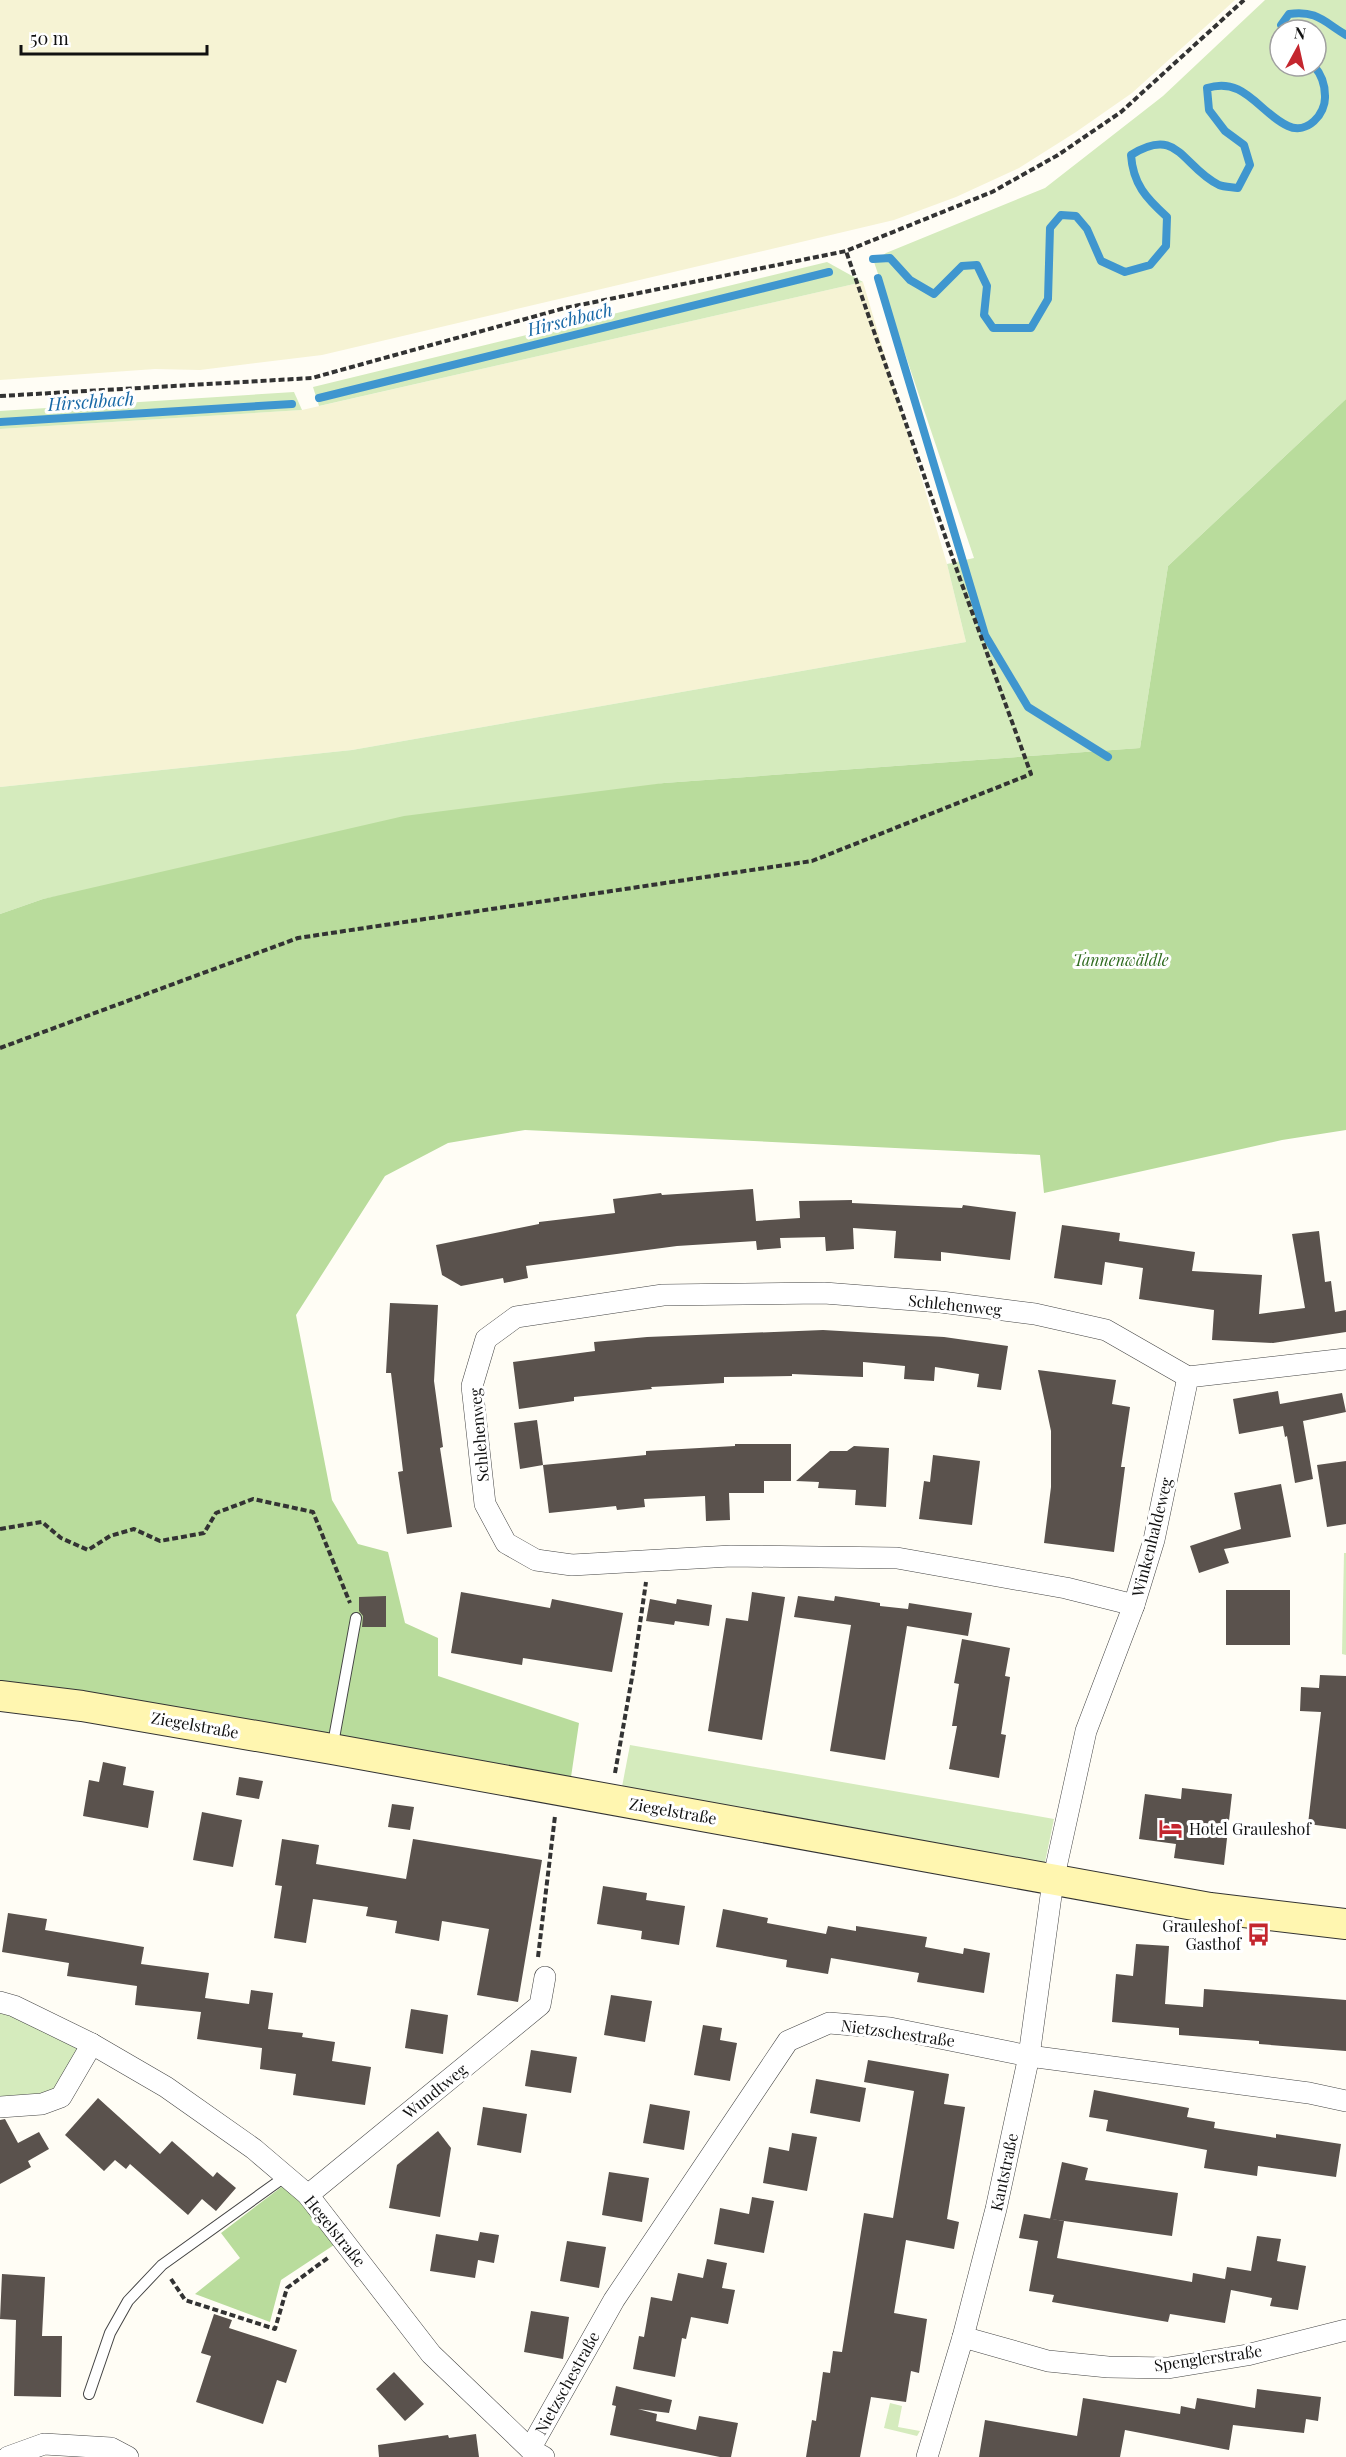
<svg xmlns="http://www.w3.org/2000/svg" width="1346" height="2457" font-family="'Playfair Display',serif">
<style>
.farmland{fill:#f6f3d4}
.green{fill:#d5ebbd;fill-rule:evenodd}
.forest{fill:#b9dc9c}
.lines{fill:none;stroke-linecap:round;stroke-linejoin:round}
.stream{stroke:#3f96cf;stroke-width:8}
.building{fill:#5a524d}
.service-casing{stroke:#444;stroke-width:12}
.minor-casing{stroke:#444;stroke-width:22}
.secondary-casing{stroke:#333;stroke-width:32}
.path{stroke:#333;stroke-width:4;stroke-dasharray:6 3;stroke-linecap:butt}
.service{stroke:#fff;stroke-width:10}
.minor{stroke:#fff;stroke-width:21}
.secondary{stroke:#fff6b0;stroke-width:30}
.labels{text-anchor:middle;stroke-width:6;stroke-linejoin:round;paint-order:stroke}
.park-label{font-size:16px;font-style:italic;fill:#2f6b1f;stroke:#fff}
.street-label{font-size:16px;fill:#111;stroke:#fff}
.poi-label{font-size:16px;fill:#111;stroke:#fff;text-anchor:start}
.water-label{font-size:18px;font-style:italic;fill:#1768a6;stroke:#fff}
</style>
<rect width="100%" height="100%" fill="#fffdf5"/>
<g class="farmland">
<polygon points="0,0 1235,0 1132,93 1076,132 1019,168 956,197 894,220 322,355 200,370 155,369 0,380"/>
<polygon points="863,282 947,564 966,642 352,750 0,787 0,429 302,410"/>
</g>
<g class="green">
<path d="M1265 0H1346V399L1168 566 1140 748 664 783 43 899 0 914V787L352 750 966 642 947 564 974 558 874 262 886 253 1045 188 1163 96ZM1280 30H1316V66H1280Z"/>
<polygon points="827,262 863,282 319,406 313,387"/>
<polygon points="294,392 302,410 0,429 0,411"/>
<polygon points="1344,1553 1346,1553 1346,1655 1342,1654"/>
<polygon points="630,1745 1054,1819 1044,1867 621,1792"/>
<polygon points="0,2002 92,2044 61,2097 0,2107"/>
<polygon points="890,2403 902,2406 898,2427 920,2431 917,2436 884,2428"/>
</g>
<g class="forest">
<path d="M1346 399V1130L1282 1140 1044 1193 1040 1155 525 1130 448 1143 385 1176 296 1315 332 1500 358 1544 388 1552 405 1623 438 1638V1676L579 1723 571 1777C381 1742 191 1707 0 1685V914L43 899 404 816 664 783 1140 748 1168 566Z"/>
<polygon points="284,2185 337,2243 281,2280 270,2322 195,2294 240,2258 221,2233"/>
</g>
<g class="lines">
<g class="stream">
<path d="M1284 30 1281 25 1289 14C1317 10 1324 22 1346 35"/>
<path d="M873 259 890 258 910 280 934 294 962 266 977 265 987 286 984 315 993 328H1031L1048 299 1050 228 1061 215 1076 216 1087 229 1101 261 1125 272 1150 265 1166 246 1167 217C1146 198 1133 184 1131 155 1179 125 1182 167 1219 185 1224 187 1232 187 1238 188L1250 165 1244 145 1225 131 1209 110 1207 88C1245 76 1259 113 1288 126 1307 135 1326 114 1325 96 1325 84 1322 75 1314 66"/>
<polyline points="878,278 985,635 1028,707 1108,757"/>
<polyline points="319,398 829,272"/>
<polyline points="0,422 292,404"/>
</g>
</g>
<g class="building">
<polygon points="753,1189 756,1221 800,1218 799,1201 852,1200 852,1203 962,1208 963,1205 1016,1212 1010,1260 941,1252 941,1261 894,1258 896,1231 853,1228 854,1249 826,1251 825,1237 780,1238 781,1248 757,1250 756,1241 677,1246 526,1266 528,1278 504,1283 503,1278 461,1286 442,1275 436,1245 539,1224 539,1222 615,1213 613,1199 661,1193 662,1195"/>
<polygon points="1062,1225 1120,1233 1119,1241 1195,1252 1192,1271 1262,1275 1259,1314 1305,1308 1292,1234 1319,1231 1325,1282 1331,1281 1335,1312 1346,1310 1346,1332 1273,1343 1212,1340 1214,1310 1139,1299 1143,1268 1105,1262 1102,1285 1054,1278"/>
<polygon points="390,1303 438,1305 434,1381 443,1447 440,1448 452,1527 407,1534 398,1472 403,1471 391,1373 386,1373"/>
<polygon points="823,1330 944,1337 1008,1346 1001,1390 977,1387 979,1374 935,1367 934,1381 904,1379 905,1366 863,1362 863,1377 792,1374 792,1376 724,1377 724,1383 651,1387 652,1389 574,1397 574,1401 519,1409 513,1362 595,1351 594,1342 647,1337"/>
<polygon points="1038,1370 1116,1380 1112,1404 1130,1407 1121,1467 1125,1467 1114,1552 1044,1543 1051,1487 1051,1431"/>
<polygon points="1278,1391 1280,1404 1342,1393 1346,1412 1303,1421 1313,1479 1295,1483 1287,1436 1285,1437 1283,1426 1239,1434 1233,1399"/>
<polygon points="537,1420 543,1465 520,1469 514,1423"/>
<polygon points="735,1444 791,1444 791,1481 764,1481 764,1493 729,1493 730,1520 706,1521 705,1496 644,1499 645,1507 617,1510 616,1506 549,1513 543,1465 646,1455 646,1451 735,1446"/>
<polygon points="854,1446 889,1448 886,1507 855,1505 856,1490 818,1488 819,1482 796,1481 830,1451 847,1451"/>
<polygon points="933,1455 980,1461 972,1525 919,1519 924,1481 930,1482"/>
<polygon points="1346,1461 1346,1524 1327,1527 1317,1465"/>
<polygon points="1281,1484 1291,1537 1224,1549 1229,1563 1199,1573 1190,1546 1241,1529 1234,1493"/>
<rect x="1226" y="1590" width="64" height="55"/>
<polygon points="461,1592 550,1608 552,1599 623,1613 612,1672 523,1658 522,1665 451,1653"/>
<polygon points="752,1592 785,1597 762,1740 708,1731 726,1618 748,1621"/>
<polygon points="386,1596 386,1627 362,1627 363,1616 359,1611 359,1597"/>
<polygon points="798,1596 834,1601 835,1596 880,1603 880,1606 908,1609 909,1603 972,1613 968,1636 907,1626 885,1760 830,1751 851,1625 794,1617"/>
<polygon points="650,1599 676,1604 677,1599 712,1605 709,1626 675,1621 674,1625 646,1621"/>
<polygon points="962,1639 1010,1648 1005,1676 1010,1677 1001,1734 1006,1735 999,1778 949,1769 957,1726 952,1726 959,1684 954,1683"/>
<polygon points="1320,1675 1346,1676 1346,1829 1308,1824 1321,1712 1300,1711 1301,1687 1319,1688"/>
<polygon points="103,1762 126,1767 123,1785 154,1791 148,1828 83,1816 89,1780 99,1782"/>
<polygon points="239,1777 263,1781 259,1799 236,1795"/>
<polygon points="1182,1788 1232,1794 1224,1865 1174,1858 1176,1844 1139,1839 1145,1794 1181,1799"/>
<polygon points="392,1804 414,1807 410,1830 388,1827"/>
<polygon points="202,1812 242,1820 233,1867 193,1860"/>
<polygon points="282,1839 319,1845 316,1864 406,1879 413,1839 542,1860 518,2002 477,1995 489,1929 442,1921 439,1941 395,1933 397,1921 366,1916 368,1907 313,1899 306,1943 274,1938 282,1886 275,1885"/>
<polygon points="603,1886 647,1893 646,1900 685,1906 679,1945 641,1939 642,1931 597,1924"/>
<polygon points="723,1909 768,1918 767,1923 826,1934 828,1926 856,1931 856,1926 927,1937 925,1947 963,1954 964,1948 990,1953 984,1993 917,1982 919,1973 831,1958 828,1974 786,1967 787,1960 716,1947"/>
<polygon points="8,1913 47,1919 45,1930 144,1947 141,1964 209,1973 205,1998 249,2004 251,1990 273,1993 268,2029 303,2033 302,2037 335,2042 332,2061 371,2067 365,2105 293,2095 296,2074 260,2069 262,2048 197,2039 201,2012 135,2005 137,1986 67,1976 69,1963 2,1952"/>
<polygon points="1136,1944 1169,1946 1165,2004 1203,2007 1204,1989 1346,2000 1346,2051 1259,2044 1259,2041 1179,2035 1179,2028 1112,2022 1116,1974 1133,1976"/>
<polygon points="611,1995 652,2001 645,2042 604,2035"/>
<polygon points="411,2009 448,2015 443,2054 405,2048"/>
<polygon points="703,2025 722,2028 720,2040 737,2043 730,2081 694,2075"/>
<polygon points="531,2050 577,2057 571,2093 525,2086"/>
<polygon points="868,2060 949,2074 944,2104 965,2107 947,2219 959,2222 954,2249 906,2240 894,2313 927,2319 919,2373 911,2371 906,2402 871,2397 860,2457 806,2457 812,2420 816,2421 823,2372 830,2373 833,2351 842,2352 864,2213 893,2218 914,2091 864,2082"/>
<polygon points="816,2079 866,2088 860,2122 810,2113"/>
<polygon points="1094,2090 1189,2108 1187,2117 1215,2122 1214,2128 1276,2138 1276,2134 1341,2144 1336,2177 1258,2166 1257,2176 1204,2168 1207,2150 1106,2131 1108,2120 1089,2117"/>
<polygon points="98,2098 160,2154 172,2141 213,2177 217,2172 236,2188 216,2211 202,2199 188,2215 130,2164 126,2169 115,2160 104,2171 65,2135"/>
<polygon points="650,2104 690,2111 684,2150 643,2143"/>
<polygon points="483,2107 527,2114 521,2153 477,2145"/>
<polygon points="5,2119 18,2143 39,2132 49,2149 28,2161 31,2167 0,2184 0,2120"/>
<polygon points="438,2131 451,2148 440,2217 389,2208 397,2165"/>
<polygon points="792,2133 817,2137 807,2191 763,2183 769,2147 789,2151"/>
<polygon points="1062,2162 1088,2168 1085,2180 1178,2193 1172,2236 1050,2219"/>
<polygon points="609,2172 649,2178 642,2222 602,2215"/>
<polygon points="752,2197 774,2201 764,2253 714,2244 720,2208 749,2214"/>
<polygon points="1024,2214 1064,2221 1057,2258 1192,2282 1193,2273 1225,2279 1227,2267 1251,2271 1257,2236 1281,2239 1277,2261 1306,2266 1298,2310 1270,2306 1272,2298 1231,2290 1225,2323 1170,2314 1168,2322 1052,2302 1054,2295 1029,2291 1038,2241 1019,2238"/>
<polygon points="480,2232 499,2235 494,2263 478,2260 475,2278 430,2271 436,2234 478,2241"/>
<polygon points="567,2241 606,2247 599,2288 560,2281"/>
<polygon points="707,2259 727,2263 722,2288 735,2290 728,2324 691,2317 686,2339 682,2338 675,2377 633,2369 639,2336 644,2337 651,2297 672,2301 678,2273 703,2278"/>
<polygon points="2,2274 45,2277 42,2336 62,2336 61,2397 14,2396 16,2320 0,2319"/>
<polygon points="531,2311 569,2317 563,2359 524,2352"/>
<polygon points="214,2314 232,2320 229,2328 297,2350 286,2383 277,2380 263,2424 196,2402 211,2356 201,2353"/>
<polygon points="394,2372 424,2404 405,2421 376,2389"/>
<polygon points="616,2386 672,2400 669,2413 638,2409 657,2414 656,2421 696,2430 699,2416 738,2423 731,2457 720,2457 610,2435 616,2406 612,2405"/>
<polygon points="1257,2389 1321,2397 1318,2421 1306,2419 1304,2433 1233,2425 1229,2450 1125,2430 1120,2457 979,2457 985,2420 1077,2436 1083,2398 1180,2414 1181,2406 1195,2409 1197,2398 1255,2408"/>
<polygon points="476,2434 479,2457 379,2457 378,2445 448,2435 449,2438"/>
</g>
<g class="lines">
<defs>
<g id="service">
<polyline points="332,1749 356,1618"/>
<polyline points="89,2394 110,2333 128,2301 162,2265 286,2176"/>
</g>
<g id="minor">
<polyline points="1134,1605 1066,1588 897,1558 731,1556 572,1565 536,1560 506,1543 485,1504 472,1386 486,1339 516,1317 663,1295 824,1293 941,1302 1035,1314 1106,1330 1188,1377"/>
<polyline points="0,2002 14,2006 92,2044 166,2087 254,2149 308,2195 431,2354 530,2449 544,2457"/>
<polyline points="0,2107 42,2104 61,2097 92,2044"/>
<polyline points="308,2195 540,2005 545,1977"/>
<polyline points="963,2337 1048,2361 1108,2367 1168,2368 1247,2355 1346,2330"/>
<polyline points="530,2449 614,2300 788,2041 829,2023 890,2028 1029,2056 1309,2093 1346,2101"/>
<polyline points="8,2457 44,2444 111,2448 128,2457"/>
<polyline points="927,2457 963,2337 996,2209 1029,2056 1053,1881 1086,1731 1134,1605 1154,1540 1188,1377 1346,1359"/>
</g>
<polyline id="secondary" points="0,1696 82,1706 332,1749 1210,1908 1346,1924"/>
</defs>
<use href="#service" class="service-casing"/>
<use href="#minor" class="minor-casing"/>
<use href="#secondary" class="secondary-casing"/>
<g class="path">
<polyline points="0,396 312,378 565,308 846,251 992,192 1058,155 1121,112 1244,0"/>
<polyline points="0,1048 298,938 812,861 1031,774 960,579 846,251"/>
<polyline points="0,1529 42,1522 61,1538 88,1550 110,1536 134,1529 160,1541 204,1533 216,1513 253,1499 313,1512 350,1603"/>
<polyline points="615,1773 633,1672 646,1582"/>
<polyline points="538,1957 555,1816"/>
<polyline points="171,2279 185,2300 275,2329 287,2288 329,2257"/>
</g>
<use href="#service" class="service"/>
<use href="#minor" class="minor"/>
<use href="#secondary" class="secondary"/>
</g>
<defs>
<symbol id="hotel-bare" viewBox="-9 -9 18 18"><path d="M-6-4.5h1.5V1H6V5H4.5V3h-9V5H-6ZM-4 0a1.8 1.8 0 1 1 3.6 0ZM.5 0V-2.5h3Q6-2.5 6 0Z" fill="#c4262e" stroke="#fff" stroke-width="2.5" paint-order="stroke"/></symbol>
<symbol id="bus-bare" viewBox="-9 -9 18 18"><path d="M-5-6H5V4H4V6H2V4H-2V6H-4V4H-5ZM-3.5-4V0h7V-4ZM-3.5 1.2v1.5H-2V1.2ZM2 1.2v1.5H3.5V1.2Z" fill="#c4262e" stroke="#fff" stroke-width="2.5" paint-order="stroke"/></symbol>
</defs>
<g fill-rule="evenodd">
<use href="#hotel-bare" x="1154" y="1812" width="33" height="33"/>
<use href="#bus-bare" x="1242" y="1918" width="33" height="33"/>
</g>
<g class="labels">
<g class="park-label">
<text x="1121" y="966">Tannenwäldle</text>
</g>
<g class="street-label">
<text transform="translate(955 1305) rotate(6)" y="6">Schlehenweg</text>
<text transform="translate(479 1435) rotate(-95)" y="6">Schlehenweg</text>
<text transform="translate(1152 1537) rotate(-76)" y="6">Winkenhaldeweg</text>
<text transform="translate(195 1725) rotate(10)" y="6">Ziegelstraße</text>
<text transform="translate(673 1811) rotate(10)" y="6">Ziegelstraße</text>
<text transform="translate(898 2033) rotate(8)" y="6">Nietzschestraße</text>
<text transform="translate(435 2091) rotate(-39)" y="6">Wundtweg</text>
<text transform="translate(1004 2172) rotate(-78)" y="6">Kantstraße</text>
<text transform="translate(335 2231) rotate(51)" y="6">Hegelstraße</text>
<text transform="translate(1208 2358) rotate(-8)" y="6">Spenglerstraße</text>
<text transform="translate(567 2383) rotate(-61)" y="6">Nietzschestraße</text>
</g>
<g class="poi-label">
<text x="1189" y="1835">Hotel Grauleshof</text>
<text x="1241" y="1932" text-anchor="end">Grauleshof<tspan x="1241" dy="18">Gasthof</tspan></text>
</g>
<g class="water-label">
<text transform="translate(570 320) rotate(-14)" y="6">Hirschbach</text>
<text transform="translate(91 402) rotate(-4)" y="6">Hirschbach</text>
</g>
</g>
<g transform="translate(1298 48) rotate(8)"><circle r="28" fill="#ffffff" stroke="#a0a0a0" stroke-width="1.5"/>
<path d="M0-4.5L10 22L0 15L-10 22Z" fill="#c4262e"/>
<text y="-9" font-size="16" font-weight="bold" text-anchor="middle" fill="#111111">N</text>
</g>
<path d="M21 45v9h186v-9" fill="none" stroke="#111111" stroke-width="3"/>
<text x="30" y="45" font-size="18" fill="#111111" stroke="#ffffff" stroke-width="4.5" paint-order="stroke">50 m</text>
</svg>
